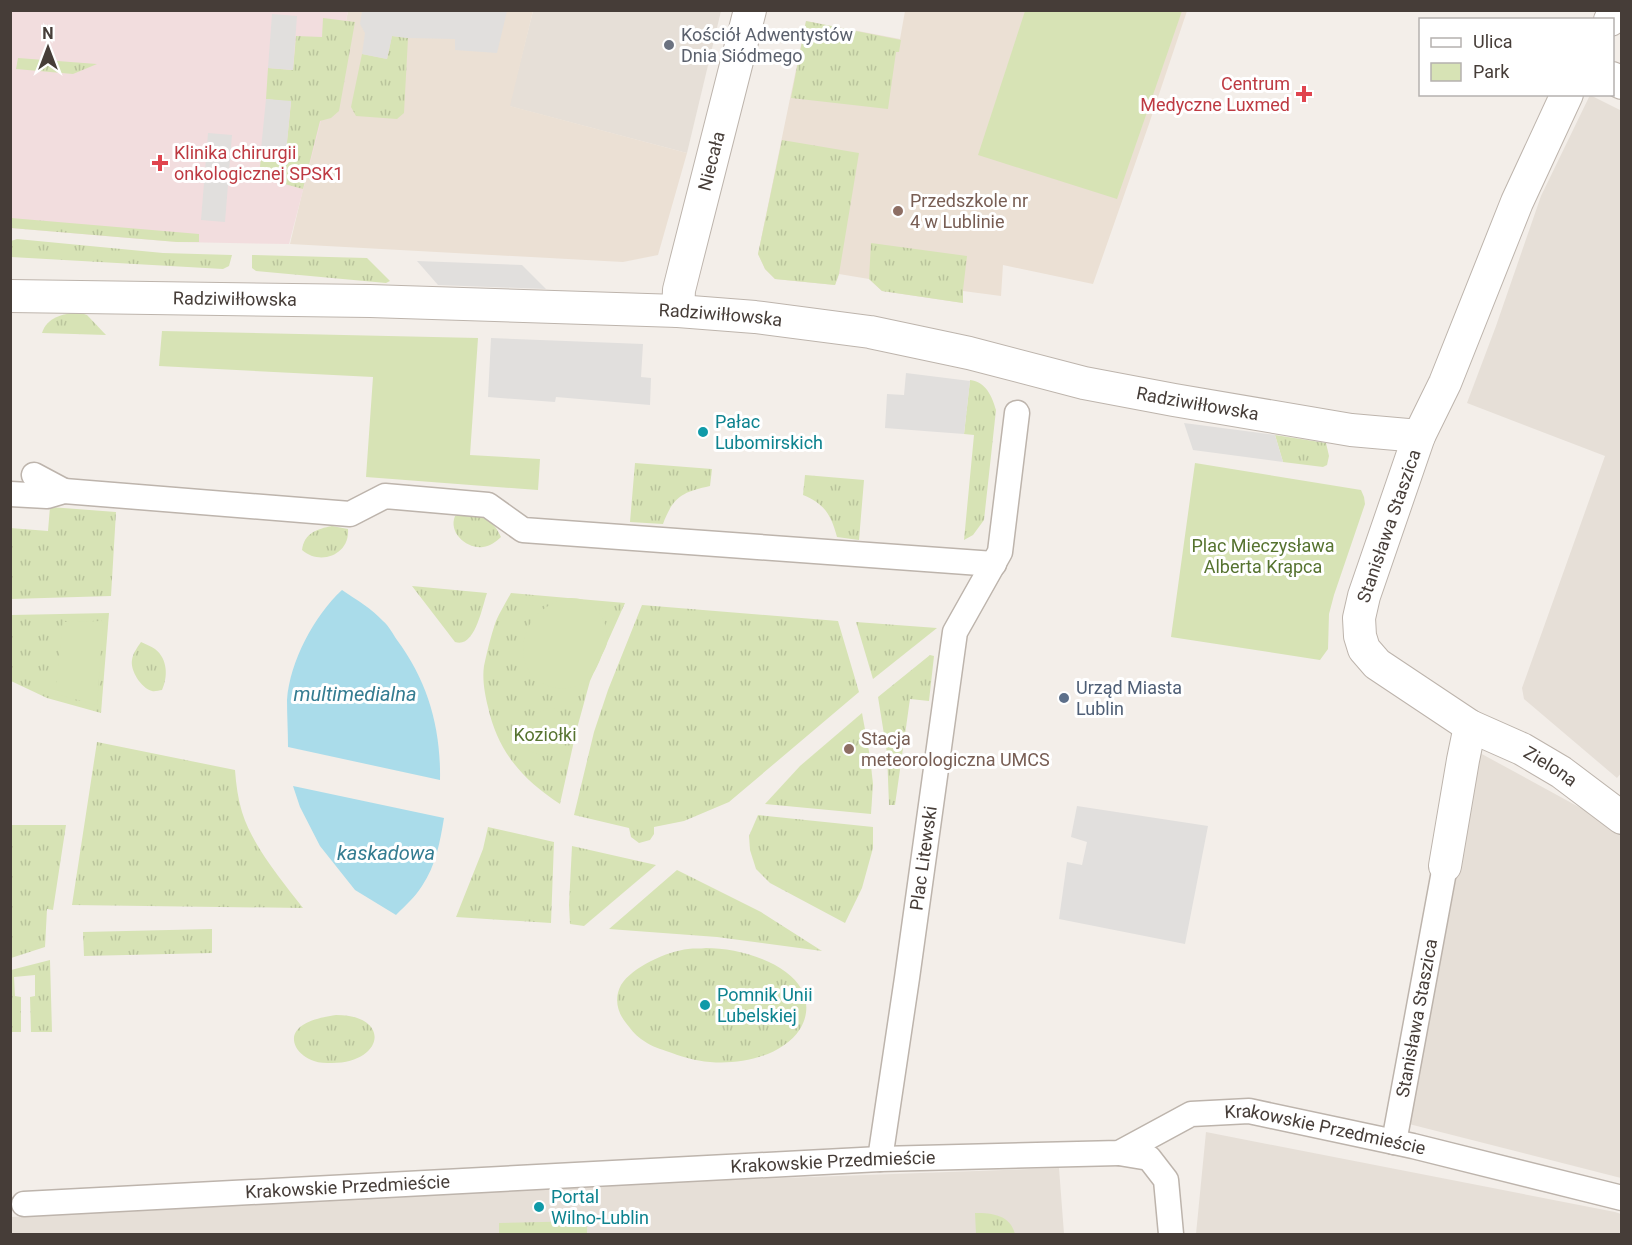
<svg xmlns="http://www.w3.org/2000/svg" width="1632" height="1245" font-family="Roboto,sans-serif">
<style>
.residential{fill:#e6dfd7}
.education{fill:#ebe0d4}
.medical{fill:#f2ddde}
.grass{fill:url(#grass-tufts)}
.park{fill:#d7e3b5}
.parking{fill:#e1dfdd}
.water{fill:#aadcea}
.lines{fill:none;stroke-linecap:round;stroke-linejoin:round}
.pedestrian-casing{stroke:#bdb4ac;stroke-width:27}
.minor-casing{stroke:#bdb4ac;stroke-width:34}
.pedestrian{stroke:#fff;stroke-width:24}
.minor{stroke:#fff;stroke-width:32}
.worship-dot{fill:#6b7280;stroke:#fff;stroke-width:2}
.health-dot{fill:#e0444e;stroke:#fff;stroke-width:2}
.education-dot{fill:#8d6e63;stroke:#fff;stroke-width:2}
.culture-dot{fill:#0f9aa8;stroke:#fff;stroke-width:2}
.service-dot{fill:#5c6f8a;stroke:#fff;stroke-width:2}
.labels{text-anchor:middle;stroke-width:6;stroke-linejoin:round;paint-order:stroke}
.worship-label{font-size:18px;fill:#5b616d;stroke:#fff;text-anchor:start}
.health-label{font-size:18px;fill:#be3a42;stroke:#fff;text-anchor:end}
.street-label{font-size:18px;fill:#463d38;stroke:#fff}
.education-label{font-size:18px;fill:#785e54;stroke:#fff;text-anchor:start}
.culture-label{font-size:18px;fill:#0d838f;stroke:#fff;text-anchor:start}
.park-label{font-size:18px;fill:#567330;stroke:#fff}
.service-label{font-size:18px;fill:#4e5e75;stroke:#fff;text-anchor:start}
.water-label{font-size:20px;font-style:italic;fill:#347c91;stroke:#fff}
</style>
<defs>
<pattern id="grass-tufts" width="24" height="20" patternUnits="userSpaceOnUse" patternTransform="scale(1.5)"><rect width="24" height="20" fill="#d7e3b5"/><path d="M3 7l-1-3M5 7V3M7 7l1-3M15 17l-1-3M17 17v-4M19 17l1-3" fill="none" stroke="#bac49c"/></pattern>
</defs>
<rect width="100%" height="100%" fill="#f3eee9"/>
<g class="residential">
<polygon points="533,11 721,11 687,153 509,106"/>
<polygon points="1590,95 1622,111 1622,772 1617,778 1524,699 1522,688 1605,456 1467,403 1496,326 1541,196"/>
<polygon points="1480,753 1621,830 1621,1178 1409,1124"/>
<polygon points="1206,1132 1615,1212 1621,1214 1621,1234 1196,1234"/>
<polygon points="1059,1168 1064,1234 11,1234 11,1217 590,1185"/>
</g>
<g class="education">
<polygon points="348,11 533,11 510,106 687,153 658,255 623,262 290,244 333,63 342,41"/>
<polygon points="905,11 1187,11 1149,124 1093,284 1003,265 1001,296 963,291 963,303 882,291 869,279 839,274 835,285 775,279 765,269 758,254 806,21 900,39"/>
</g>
<polygon class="medical" points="10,11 348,11 342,41 289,244 177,242 11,228"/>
<g class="grass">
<polygon points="323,18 355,22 339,111 331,118 320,121 303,189 259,177 261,157 264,157 266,150 286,152 291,102 266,99 268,68 293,70 296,36 322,37"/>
<polygon points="806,21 901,40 899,52 896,52 888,109 791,98"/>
<polygon points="392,36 408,38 404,113 397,119 356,116 351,107 362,54 387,59"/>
<polygon points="18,58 97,64 73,74 16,69"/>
<polygon points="782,140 859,153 839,274 835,285 775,279 765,269 758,254"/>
<polygon points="11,218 199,234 199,242 177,242 11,228"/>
<polygon points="17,239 163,253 232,255 229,266 223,269 11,257 11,241"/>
<polygon points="871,243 967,256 963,290 963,303 882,291 869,279"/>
<polygon points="252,255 367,258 390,281 386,283 256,271 252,268"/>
<path d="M78 312 87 315 106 335 42 333C47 317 63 314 78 312Z"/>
<path d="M970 380C986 382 992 396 996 410L984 520 973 535 964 540 974 435 964 434Z"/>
<polygon points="1275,435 1326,443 1329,456 1327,465 1323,467 1283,462"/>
<path d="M635 463 712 469 710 486C682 492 673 497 663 524L630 522Z"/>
<path d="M805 475 864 480 859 540 837 537C831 515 825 504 803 495Z"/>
<polygon points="50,507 116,512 111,596 11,599 10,528 48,531"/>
<path d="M461 514C481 516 492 517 501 537 496 542 490 546 483 547 467 549 448 533 455 516Z"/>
<path d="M332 526 348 529C350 555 320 566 302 550 304 533 317 529 332 526Z"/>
<path d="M412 586 487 593C482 607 475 649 455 642Z"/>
<path d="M511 593 625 603 590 681 576 732 560 804C522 779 498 752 488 707 485 695 482 679 484 666 487 652 491 635 496 621 500 612 506 602 511 593Z"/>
<polygon points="642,605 838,621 859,692 729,802 684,821 654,827 654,834 650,840 639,843 631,837 629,828 574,815 594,732 608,690"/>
<polygon points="109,613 101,713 47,698 11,681 11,615"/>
<polygon points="856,622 937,628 873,679"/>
<path d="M141 642C145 644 151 646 155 649 168 659 168 677 162 690 159 690 155 692 152 691 141 688 130 670 132 660 133 653 137 648 141 642Z"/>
<polygon points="930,655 934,656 929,701 910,699 895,805 889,805 887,753 878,697"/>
<polygon points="862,713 870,757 873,784 871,814 765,804 800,766"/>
<path d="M97 742 235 770C236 784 238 799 242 812 253 847 281 879 303 908L72 905Z"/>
<polygon points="758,815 873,827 873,848 862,888 845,923 770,883 756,869 750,850 749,836"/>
<polygon points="10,825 66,825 53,910 47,909 45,947 11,958"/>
<polygon points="488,827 554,842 551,923 456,917 483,849"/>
<polygon points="572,846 656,865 584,926 570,924 569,905"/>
<polygon points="677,870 761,912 822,951 717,937 609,929"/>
<polygon points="212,929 212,953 84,956 83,932"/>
<path d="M706 948C737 948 787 961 802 990 809 1003 807 1018 800 1029 783 1056 740 1065 710 1062 695 1061 680 1056 666 1051 657 1048 649 1045 641 1039 635 1035 630 1028 626 1023 617 1012 614 998 621 985 632 967 668 951 688 949 694 948 700 949 706 948Z"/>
<polygon points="50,960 52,1032 31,1032 30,997 35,996 35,975 14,977 15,996 21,997 21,1032 11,1032 11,970"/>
<path d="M336 1015C392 1015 384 1063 332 1063 326 1063 319 1063 314 1061 307 1059 299 1053 296 1047 285 1024 321 1017 336 1015Z"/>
<path d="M975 1213C993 1213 1010 1215 1015 1234H976Z"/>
<polygon points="587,1221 587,1234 499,1234 499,1223"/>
</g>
<g class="park">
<polygon points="1025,11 1182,11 1117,199 978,155"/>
<polygon points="162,331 478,338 470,455 540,459 538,490 366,477 373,377 159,366"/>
<polygon points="1195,463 1361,490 1364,497 1365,504 1334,595 1329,614 1328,649 1320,660 1171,637"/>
<path d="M566 598C571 598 576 598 580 599 598 604 610 625 607 643 606 648 602 654 600 660 598 664 596 669 594 672 582 690 557 693 540 682 518 668 519 635 535 617 543 607 555 602 566 598Z"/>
<polygon points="103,621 97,705 55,694 63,622"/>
<path d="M552 707C568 716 569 738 560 753 545 758 539 755 526 749L518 731C531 720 535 712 552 707Z"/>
</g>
<g class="parking">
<polygon points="362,11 362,10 507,11 497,53 455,50 455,39 408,38 392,36 387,59 362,54 365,33 360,24"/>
<polygon points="272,14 297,16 293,70 268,68"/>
<polygon points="266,99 291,101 286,152 261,149"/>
<polygon points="208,133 232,135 225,222 201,220"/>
<polygon points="417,261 522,265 546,289 438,285"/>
<polygon points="491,338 643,344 641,377 651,378 650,405 556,397 555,402 488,397"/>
<polygon points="906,373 970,381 964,434 885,428 887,394 904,395"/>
<polygon points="1184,423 1275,435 1283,462 1193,450"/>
<polygon points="1077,806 1208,826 1185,944 1059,919 1067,862 1082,865 1087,842 1071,837"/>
</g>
<g class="water">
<path d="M342 590C357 600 372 609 383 621 389 626 393 634 397 640 428 682 441 728 440 780L288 747C288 731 287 716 287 700 290 661 314 616 342 590Z"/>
<path d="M293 786 444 818C440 842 436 865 422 886 415 897 405 906 396 915L355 890 320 846 300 807Z"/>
</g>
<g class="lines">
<defs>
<g id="pedestrian">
<polyline points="34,475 64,491"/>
<polyline points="10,494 47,496 64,491 350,514 385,496 488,505 523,530 994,564"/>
<path id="s1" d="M1394 1142 1445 866"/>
<polyline points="1119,1153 1149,1158 1166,1180 1171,1234"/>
<path id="s2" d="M880 1159 907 978 955 632 1000 552 1017 413"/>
<path id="s3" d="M24 1204 880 1159 1119 1153 1191 1114 1249 1111 1413 1146 1622 1198"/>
</g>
<g id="minor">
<polyline points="1610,20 1616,10"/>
<polyline points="1612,78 1622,83"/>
<path id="s4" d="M1567 94 1517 202 1445 383 1419 436 1364 596 1359 618 1360 636 1364 649 1377 664 1470 726 1522 749 1561 772 1622 818"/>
<path id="s5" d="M10 296 370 301 678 311 755 317 870 332 969 353 1084 383 1174 400 1351 430 1419 436"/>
<path id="s6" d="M678 311 679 290 686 262 750 10"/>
<polyline points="1445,866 1463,760 1470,726"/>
</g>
</defs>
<use href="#pedestrian" class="pedestrian-casing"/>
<use href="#minor" class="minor-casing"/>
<use href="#pedestrian" class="pedestrian"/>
<use href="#minor" class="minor"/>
</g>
<circle class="worship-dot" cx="669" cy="45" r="6"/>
<g class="health-dot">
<path d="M1301 85h6v6h6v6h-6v6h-6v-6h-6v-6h6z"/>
<path d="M157 154h6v6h6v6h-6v6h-6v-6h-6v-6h6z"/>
</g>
<g class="education-dot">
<circle cx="898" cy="211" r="6"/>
<circle cx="849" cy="749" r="6"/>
</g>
<g class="culture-dot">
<circle cx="703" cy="432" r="6"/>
<circle cx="705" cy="1005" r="6"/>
<circle cx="539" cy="1207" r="6"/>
</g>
<circle class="service-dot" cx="1064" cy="698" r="6"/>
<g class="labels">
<g class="worship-label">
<text x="681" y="41">Kościół Adwentystów<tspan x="681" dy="21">Dnia Siódmego</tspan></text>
</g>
<g class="health-label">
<text x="1290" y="90">Centrum<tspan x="1290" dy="21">Medyczne Luxmed</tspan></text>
<text x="174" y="159" text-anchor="start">Klinika chirurgii<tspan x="174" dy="21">onkologicznej SPSK1</tspan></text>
</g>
<g class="street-label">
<text dy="6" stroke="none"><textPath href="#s6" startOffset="154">Niecała</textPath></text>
<text dy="6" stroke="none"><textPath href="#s5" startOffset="225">Radziwiłłowska</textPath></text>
<text dy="6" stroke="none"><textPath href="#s5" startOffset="711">Radziwiłłowska</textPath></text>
<text dy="6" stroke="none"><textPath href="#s5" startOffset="1197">Radziwiłłowska</textPath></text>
<text transform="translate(1389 526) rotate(-71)" y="6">Stanisława Staszica</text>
<text dy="6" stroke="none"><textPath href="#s4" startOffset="818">Zielona</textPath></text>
<text dy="6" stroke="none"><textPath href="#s2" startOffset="304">Plac Litewski</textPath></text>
<text dy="6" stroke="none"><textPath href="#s1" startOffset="126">Stanisława Staszica</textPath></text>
<text dy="6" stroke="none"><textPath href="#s3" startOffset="1314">Krakowskie Przedmieście</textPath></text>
<text dy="6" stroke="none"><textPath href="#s3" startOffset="810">Krakowskie Przedmieście</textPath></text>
<text dy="6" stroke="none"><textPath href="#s3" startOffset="324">Krakowskie Przedmieście</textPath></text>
</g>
<g class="education-label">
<text x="910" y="207">Przedszkole nr<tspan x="910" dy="21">4 w Lublinie</tspan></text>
<text x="861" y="745">Stacja<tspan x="861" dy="21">meteorologiczna UMCS</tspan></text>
</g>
<g class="culture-label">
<text x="715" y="428">Pałac<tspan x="715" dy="21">Lubomirskich</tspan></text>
<text x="717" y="1001">Pomnik Unii<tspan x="717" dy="21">Lubelskiej</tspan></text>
<text x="551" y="1203">Portal<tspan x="551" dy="21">Wilno-Lublin</tspan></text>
</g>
<g class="park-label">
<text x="1263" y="552">Plac Mieczysława<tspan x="1263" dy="21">Alberta Krąpca</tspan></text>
<text x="545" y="741">Koziołki</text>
</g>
<g class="service-label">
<text x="1076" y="694">Urząd Miasta<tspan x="1076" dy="21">Lublin</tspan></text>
</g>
<g class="water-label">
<text x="355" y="701">multimedialna</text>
<text x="386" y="860">kaskadowa</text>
</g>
</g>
<rect width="1632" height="1245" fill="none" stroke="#463d38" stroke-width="24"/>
<rect x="1419" y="18" width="195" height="78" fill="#ffffff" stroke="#b5b1af" stroke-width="1.5"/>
<rect x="1431" y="38" width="30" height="9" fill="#ffffff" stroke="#b5b1af" stroke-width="1.5"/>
<text x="1473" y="48" font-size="18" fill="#463d38">Ulica</text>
<rect x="1431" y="63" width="30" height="18" fill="#d7e3b5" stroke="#b5b1af" stroke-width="1.5"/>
<text x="1473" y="78" font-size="18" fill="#463d38">Park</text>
<g transform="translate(48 48)" stroke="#ffffff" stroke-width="4.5" paint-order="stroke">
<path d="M0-4.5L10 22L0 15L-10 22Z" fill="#463d38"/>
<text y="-9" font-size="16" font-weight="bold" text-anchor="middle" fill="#463d38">N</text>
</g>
</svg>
